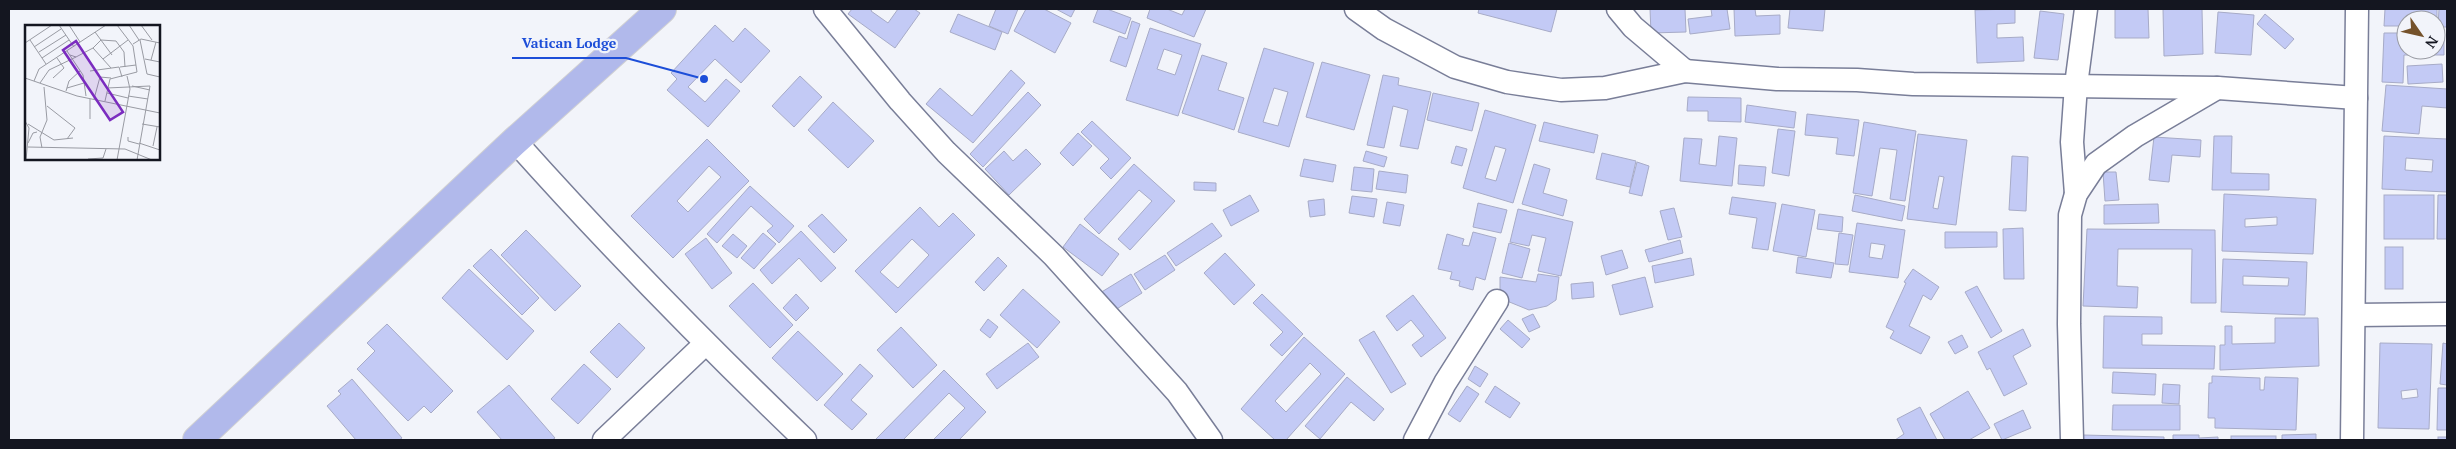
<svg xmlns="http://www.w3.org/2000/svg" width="2456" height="449" font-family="'PT Serif',serif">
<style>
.building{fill:#c3caf5;stroke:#a7abc7;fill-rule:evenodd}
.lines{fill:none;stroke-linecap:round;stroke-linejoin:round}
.street-casing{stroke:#797e98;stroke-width:25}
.highway-casing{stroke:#d0d0d2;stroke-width:30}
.street{stroke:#fff;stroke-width:22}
.highway{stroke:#b1b9eb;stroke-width:28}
.inset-road{fill:none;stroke:#999ba3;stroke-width:1}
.view{fill:#7b2cbf;fill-opacity:0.15;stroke:#7b2cbf;stroke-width:2.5}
.inset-edge{fill:none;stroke:#141620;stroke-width:2.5}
.leader{fill:none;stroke:#1d4ed8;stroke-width:2}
.callout-dot{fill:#1d4ed8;stroke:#f2f4fa;stroke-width:2}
.callout-label{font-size:14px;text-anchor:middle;font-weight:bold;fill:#1d4ed8;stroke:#f2f4fa;stroke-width:4.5;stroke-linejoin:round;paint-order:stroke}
</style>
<rect width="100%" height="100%" fill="#f2f4fa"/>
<g class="building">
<polygon points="852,9 872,9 871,11 888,23 898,9 914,9 920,13 895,48 848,14"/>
<polygon points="996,9 1018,9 1008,34 989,26"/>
<polygon points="1026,9 1044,9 1071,23 1055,53 1014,31"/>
<polygon points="1056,9 1075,9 1071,17"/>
<polygon points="1098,9 1107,9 1131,18 1125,34 1093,22"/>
<polygon points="1150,9 1167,9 1182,15 1185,9 1206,9 1194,37 1147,18"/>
<polygon points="1479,9 1557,9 1551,32 1478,13"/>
<polygon points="1650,9 1685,9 1686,32 1651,33"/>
<polygon points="1711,9 1727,9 1730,29 1690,34 1688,19 1712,16"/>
<polygon points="1734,9 1755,9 1756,16 1780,15 1780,34 1735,36"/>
<polygon points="1790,9 1825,9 1823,31 1788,28"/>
<polygon points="2015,9 2015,23 1997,24 1997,38 2023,37 2024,61 1977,63 1975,10"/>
<polygon points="2115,9 2148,9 2149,38 2115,38"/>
<polygon points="2163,9 2202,9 2203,54 2164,56"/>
<polygon points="2385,9 2437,9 2437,26 2436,20 2406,20 2406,26 2384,26"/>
<polygon points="2439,9 2447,9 2447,27 2438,27"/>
<polygon points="2040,11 2064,14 2058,60 2034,58"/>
<polygon points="2218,12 2254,15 2251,55 2215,53"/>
<polygon points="958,14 1002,32 995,50 950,32"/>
<polygon points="2265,14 2294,39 2285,49 2257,24"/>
<polygon points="1132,21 1140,24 1126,67 1110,61 1119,36 1127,39"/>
<polygon points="715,25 733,42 745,28 770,51 741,83 715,59 688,87 705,102 726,79 740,91 708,127 667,90 677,79 671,73"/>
<path d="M1150 28 1201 44 1178 116 1126 100ZM1164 49 1182 55 1175 75 1157 69Z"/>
<polygon points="2384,33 2406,33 2406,50 2436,50 2436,34 2444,34 2444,55 2404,55 2403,83 2382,82"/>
<path d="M1264 48 1314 63 1289 147 1238 132ZM1274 88 1288 92 1278 126 1263 122Z"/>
<polygon points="1202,55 1227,63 1218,90 1244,98 1234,130 1182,113"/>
<polygon points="1322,62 1370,75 1354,130 1306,117"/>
<polygon points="2442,64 2443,82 2408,84 2407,66"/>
<polygon points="1011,70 1025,83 973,143 926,104 940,88 972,116"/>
<polygon points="1383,75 1399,78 1398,85 1431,92 1418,149 1400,146 1408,110 1393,106 1384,148 1367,145"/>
<polygon points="800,76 822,97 794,127 772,106"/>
<polygon points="2386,85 2447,89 2447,108 2422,106 2419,134 2382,131"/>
<polygon points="1028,92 1041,105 983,167 970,154"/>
<polygon points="1433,93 1479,103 1472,131 1427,120"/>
<polygon points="1688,97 1741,98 1741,122 1708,121 1708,111 1687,111"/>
<polygon points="833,102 874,141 848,168 808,130"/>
<polygon points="1747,105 1796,112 1794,128 1745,122"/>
<path d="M1485 110 1536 125 1513 203 1463 188ZM1495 146 1506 149 1496 181 1485 178Z"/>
<polygon points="1807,114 1859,120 1854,156 1836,154 1838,138 1805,135"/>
<polygon points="1092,121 1131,158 1111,179 1100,168 1109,159 1081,132"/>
<polygon points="1544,122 1598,135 1594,153 1539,141"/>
<polygon points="1864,122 1916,131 1905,201 1890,199 1897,150 1880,148 1872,196 1853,193"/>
<polygon points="1778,129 1795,131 1789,176 1772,173"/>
<polygon points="1078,133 1092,146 1073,166 1060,153"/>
<path d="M1918 134 1967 140 1956 225 1907 219ZM1939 176 1944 177 1938 209 1933 208Z"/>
<polygon points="1719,136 1737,138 1732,186 1680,181 1684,138 1702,139 1699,164 1716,166"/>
<polygon points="2214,136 2232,136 2231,173 2269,174 2269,190 2212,190"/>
<path d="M2384 136 2447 139V192L2382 189ZM2406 158 2433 160 2432 172 2405 170Z"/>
<polygon points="2154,137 2201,140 2200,157 2172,155 2169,182 2149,180"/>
<path d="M707 139 749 181 673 258 631 216ZM709 166 721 177 688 212 677 201Z"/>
<polygon points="1456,146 1467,149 1462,166 1451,163"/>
<polygon points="1026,149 1041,164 1009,195 985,169 1004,151 1013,161"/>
<polygon points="1366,151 1387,157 1384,167 1363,161"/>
<polygon points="1602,153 1636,161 1630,187 1596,179"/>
<polygon points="2012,156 2028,157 2026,211 2009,210"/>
<polygon points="1304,159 1336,165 1333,182 1300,176"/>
<polygon points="1637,162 1649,166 1642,196 1629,193"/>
<polygon points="1134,164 1175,201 1130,250 1118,239 1152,201 1139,190 1099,234 1084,219"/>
<polygon points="1534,164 1550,169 1543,193 1567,200 1563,216 1522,204"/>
<polygon points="1739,165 1766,167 1764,186 1738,184"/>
<polygon points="1354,167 1374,169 1372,192 1351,190"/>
<polygon points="1379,171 1408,175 1406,193 1376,189"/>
<polygon points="2103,172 2116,172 2119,200 2105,201"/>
<polygon points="1194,182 1216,183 1216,191 1194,190"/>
<polygon points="750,186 794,226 779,243 767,231 773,226 751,206 717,243 707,234"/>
<path d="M2224 194 2316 199 2313 254 2222 251ZM2277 217V225L2245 227V219Z"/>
<polygon points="1250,195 1259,211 1231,226 1223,210"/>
<polygon points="1855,195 1905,206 1902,221 1852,211"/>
<rect x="2384" y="195" width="50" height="44"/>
<polygon points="2438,195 2447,195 2447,239 2437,239"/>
<polygon points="1352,196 1377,199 1374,217 1349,213"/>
<polygon points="1732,197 1776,203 1768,250 1752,248 1757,218 1729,214"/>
<polygon points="1324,199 1325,215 1310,217 1308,201"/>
<polygon points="1387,202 1404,205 1400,226 1383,223"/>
<polygon points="1478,203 1507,210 1501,233 1473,227"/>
<polygon points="1782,204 1815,210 1806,257 1773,251"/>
<polygon points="2158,204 2159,223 2104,224 2104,205"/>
<path d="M920 207 939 227 953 213 975 235 896 313 855 271ZM912 239 929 255 898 288 880 272Z"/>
<polygon points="1674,208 1682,237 1668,240 1660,211"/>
<polygon points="1518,209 1573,222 1561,276 1538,271 1546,238 1532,235 1529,246 1510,242"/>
<polygon points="822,214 847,240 834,253 808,226"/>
<polygon points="1819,214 1843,217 1842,232 1817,229"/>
<polygon points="1212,223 1222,236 1176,266 1167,253"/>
<path d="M1857 223 1905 230 1898 278 1849 272ZM1871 243 1885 245 1882 259 1869 257Z"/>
<polygon points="1080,224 1119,254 1102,276 1063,247"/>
<polygon points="2023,228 2024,279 2004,279 2003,229"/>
<polygon points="2087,229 2215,230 2216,303 2191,303 2192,249 2118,249 2117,286 2138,287 2137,308 2083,306"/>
<polygon points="526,230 581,286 555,311 501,255"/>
<polygon points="801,231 836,268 821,282 799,258 772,284 760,270"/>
<polygon points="1473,232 1496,238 1485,280 1476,277 1473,290 1459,286 1460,281 1450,279 1452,272 1438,269 1447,234 1464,239 1462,245 1469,246"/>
<polygon points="1945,232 1997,232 1997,247 1945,248"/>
<polygon points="763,233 776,244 754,269 741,258"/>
<polygon points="1839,233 1853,235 1848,265 1835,264"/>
<polygon points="733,234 747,246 737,258 722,246"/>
<polygon points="706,238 732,273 712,289 685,254"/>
<polygon points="1680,240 1683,253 1649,262 1645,250"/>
<polygon points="1509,243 1530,249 1522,278 1502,273"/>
<rect x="2385" y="247" width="18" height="42"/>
<polygon points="491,249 539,298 522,315 473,266"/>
<polygon points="1622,250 1628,268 1606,275 1601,256"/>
<polygon points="1225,253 1255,285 1234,305 1204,273"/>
<polygon points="1165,255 1175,270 1145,290 1134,274"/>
<polygon points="998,257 1007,266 984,291 975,282"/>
<polygon points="1798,257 1834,263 1831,278 1796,273"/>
<polygon points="1691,258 1694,275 1655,283 1652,266"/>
<path d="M2223 259 2307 262 2305 315 2221 312ZM2243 276 2289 278 2288 286 2243 285Z"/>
<polygon points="469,269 534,331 507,360 442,298"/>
<polygon points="1913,269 1939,287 1931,300 1923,295 1909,326 1930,337 1921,354 1890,338 1894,331 1886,327 1906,283 1904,282"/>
<polygon points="1131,274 1142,293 1112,312 1100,293"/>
<polygon points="1538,274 1559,277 1556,300 1547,306 1529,310 1507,301 1500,294 1500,277 1536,282"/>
<polygon points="1645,277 1653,307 1620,315 1612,285"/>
<polygon points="1593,282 1594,297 1572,299 1571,284"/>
<polygon points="753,283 793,325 770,348 729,306"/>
<polygon points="1977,286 2002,331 1991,338 1965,292"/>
<polygon points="1023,289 1060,322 1037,348 1000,315"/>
<polygon points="796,294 809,308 796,321 783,308"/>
<polygon points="1262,294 1303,334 1282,356 1270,345 1283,332 1253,303"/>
<polygon points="1413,295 1446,338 1421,357 1412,345 1424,336 1411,320 1397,331 1386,316"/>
<polygon points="1533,314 1540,327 1529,332 1522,319"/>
<polygon points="2104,316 2162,317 2162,334 2142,334 2142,345 2215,346 2214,369 2103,368"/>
<polygon points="2275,318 2318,318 2319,366 2220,370 2220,345 2225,345 2225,326 2232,326 2232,344 2275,343"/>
<polygon points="988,319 998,327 990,338 980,330"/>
<polygon points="1508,320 1530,339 1522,348 1500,329"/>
<polygon points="619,323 645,348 617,378 590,352"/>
<polygon points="387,324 453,391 431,413 424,406 408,421 357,369 375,351 367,343"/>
<polygon points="901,327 937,365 913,388 877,350"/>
<polygon points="2023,329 2031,346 2013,356 2027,384 2004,396 1990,368 1987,370 1978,352"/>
<polygon points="798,331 843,374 817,401 772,358"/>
<polygon points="1374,331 1406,384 1391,393 1359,340"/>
<polygon points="1962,335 1968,347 1955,354 1948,342"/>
<path d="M1304 337 1345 374 1286 440H1275L1241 409ZM1310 363 1321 374 1286 412 1275 401Z"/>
<polygon points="1028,343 1039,357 997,389 986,374"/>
<path d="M2380 343 2432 344 2429 429 2378 428ZM2417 389 2418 397 2402 399 2401 391Z"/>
<polygon points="2443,343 2447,344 2447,385 2440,384"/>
<polygon points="584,364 611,389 578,424 551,399"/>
<polygon points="860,364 873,376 851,400 867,414 852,430 824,405"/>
<polygon points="1475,366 1488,374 1480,387 1468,379"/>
<polygon points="944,370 986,412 959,440 933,440 965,408 949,393 903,440 875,440"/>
<polygon points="2113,372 2156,374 2155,395 2112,393"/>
<polygon points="2212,376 2260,378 2260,390 2264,390 2265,377 2298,378 2296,430 2215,428 2215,418 2208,418 2209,383 2212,383"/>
<polygon points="1347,377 1384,409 1374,421 1351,402 1320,439 1305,426"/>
<polygon points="352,379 402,438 399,440 356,440 327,406 341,394 338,391"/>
<polygon points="2163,384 2180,385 2179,404 2162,403"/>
<polygon points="509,385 555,438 552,440 502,440 477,412"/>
<polygon points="1467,386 1479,394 1460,422 1448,414"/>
<polygon points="1495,386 1520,403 1510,418 1485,402"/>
<polygon points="2438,388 2447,388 2447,430 2437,430"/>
<polygon points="1968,391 1990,428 1969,440 1945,440 1930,414"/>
<polygon points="2113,405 2180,405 2180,430 2112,430"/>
<polygon points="1920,407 1937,440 1895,440 1904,434 1897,419"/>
<polygon points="2023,410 2031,428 2002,440 1994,424"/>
<polygon points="2316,434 2316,440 2282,440 2282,435"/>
<polygon points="2083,435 2164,437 2164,440 2083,440"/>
<polygon points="2173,435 2199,435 2199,438 2218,437 2218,440 2173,440"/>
<rect x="2231" y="436" width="45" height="4"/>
<rect x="2438" y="437" width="9" height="3"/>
</g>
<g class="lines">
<defs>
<g id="street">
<polyline points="825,9 900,101 946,152 1054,256 1177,392 1211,440"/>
<polyline points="1356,9 1384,29 1455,67 1507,82 1561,90 1605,88 1685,71 1777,79 1857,80 1913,84 2218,88 2356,98"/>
<polyline points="1618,9 1633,27 1685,71"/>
<path d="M515 141C608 245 705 344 805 440"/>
<polyline points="2076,194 2072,142 2076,85 2086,9"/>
<polyline points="2354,315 2447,314"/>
<polyline points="604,440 705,344"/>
<polyline points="1415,440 1445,383 1497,301"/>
<polyline points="2072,440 2069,324 2070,215 2076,194 2096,164 2135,136 2217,88"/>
<polyline points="2352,440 2357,9"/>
</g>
<polyline id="highway" points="197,440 515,141 662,9"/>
</defs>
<use href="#street" class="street-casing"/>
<use href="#highway" class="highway-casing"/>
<use href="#street" class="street"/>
<use href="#highway" class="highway"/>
</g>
<g transform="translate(25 25)">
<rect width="135" height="135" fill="#f2f4fa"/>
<path class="inset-road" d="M34 0 49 22M44 0 55 17M104 0 114 15M116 0 127 15M70 7 87 30M5 15 21 39M115 15 122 49 135 52M0 18 27 0M108 19 116 14 135 18M9 22 36 4M42 26 58 50 61 71M14 27 41 10M45 30 51 32 68 23M17 33 44 15M78 34 103 15M120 34 135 37M126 35 131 17M95 42 111 40M86 43 68 23 76 15 91 16 99 27 100 42M65 46 94 42 97 52M0 53 52 71 135 88M28 53 39 43 32 33M9 56 14 44 81 0M15 58 24 45 51 32M107 61 125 65M42 63 59 58M82 63 125 61 112 135M41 66 44 56 55 46M82 68 103 73M103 71 123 74M69 74 75 52 86 53M80 76 85 54 112 47 108 21 92 0M22 81 50 103 42 114M65 94V74M0 96 4 103 1 135M3 99 29 115 48 113M117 99 135 102M103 112V116L114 119M3 118 8 108 12 107M114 118 135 125M128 121 132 102M3 122 100 124 127 135M17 123 15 112 22 95 19 62M63 134 78 133 81 124M92 135 105 64 102 51"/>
<path class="view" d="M51 16 98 87 85 95 38 25Z"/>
<rect width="135" height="135" class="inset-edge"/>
</g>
<path class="leader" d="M704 79L626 58H512"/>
<circle class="callout-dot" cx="704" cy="79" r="5"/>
<g class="callout-label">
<text x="569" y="48">Vatican Lodge</text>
</g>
<rect width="2456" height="449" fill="none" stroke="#141620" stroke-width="20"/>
<g transform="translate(2421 35) rotate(124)"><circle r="24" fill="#f2f4fa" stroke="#999ba3"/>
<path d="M0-4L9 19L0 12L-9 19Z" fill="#75522b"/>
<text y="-8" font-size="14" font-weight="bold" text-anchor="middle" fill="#141620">N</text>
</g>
</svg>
